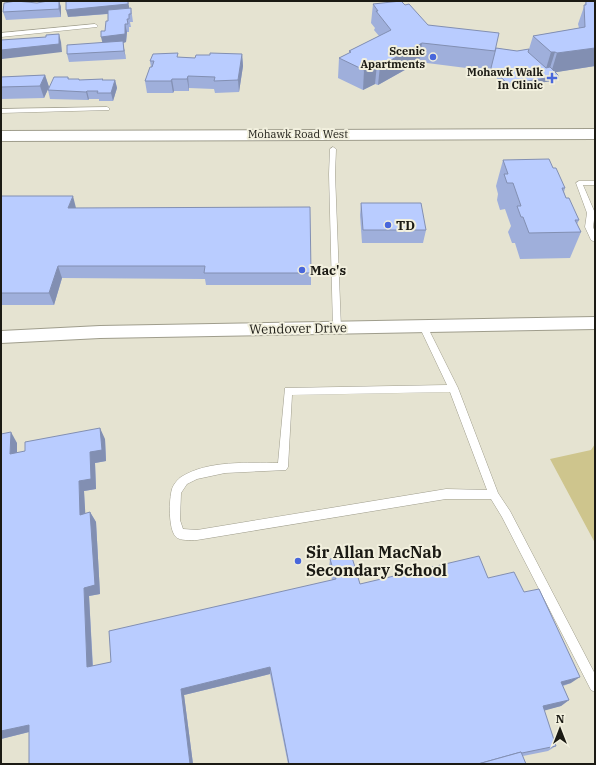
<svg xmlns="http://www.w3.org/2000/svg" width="596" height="765" font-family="'IBM Plex Serif',serif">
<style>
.green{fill:#cec58d}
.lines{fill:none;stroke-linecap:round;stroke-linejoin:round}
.service-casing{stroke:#9f9d8c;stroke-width:1}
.minor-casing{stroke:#9f9d8c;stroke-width:2}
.secondary-casing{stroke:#9f9d8c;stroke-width:2}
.service{fill:#fff;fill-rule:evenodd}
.minor{fill:#fff;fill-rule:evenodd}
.secondary{fill:#fff;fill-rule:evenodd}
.wall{fill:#9fafdb}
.shaded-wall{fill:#828fb2}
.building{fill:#b9ccff;stroke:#828fb2}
.poi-dot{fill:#4967db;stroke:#f2f0de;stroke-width:1.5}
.labels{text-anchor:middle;stroke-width:4;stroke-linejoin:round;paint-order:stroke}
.far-poi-label{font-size:11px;font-weight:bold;fill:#1b1a14;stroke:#f2f0de;text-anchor:end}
.far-street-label{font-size:11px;fill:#1b1a14;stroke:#f2f0de}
.poi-label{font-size:13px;font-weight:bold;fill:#1b1a14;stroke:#f2f0de;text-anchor:start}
.street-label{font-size:13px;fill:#1b1a14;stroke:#f2f0de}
.near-poi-label{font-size:16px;font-weight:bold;fill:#1b1a14;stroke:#f2f0de;text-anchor:start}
</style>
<rect width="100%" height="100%" fill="#e5e3d1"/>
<polygon class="green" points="595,444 595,543 550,459 591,450"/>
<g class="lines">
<defs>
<g id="service">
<polygon points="95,24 98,26 97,27 1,37 1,33"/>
<polygon points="107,107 109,108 109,110 1,113 1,109"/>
<polygon points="333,147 336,149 335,174 341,328 337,331 333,328 329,174 330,149"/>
<polygon points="579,181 595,181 595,185 583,185 595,213 593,227 595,232 595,242 591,240 585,227 587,213 576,183"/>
<path d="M423 323 427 326 458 388 498 493 510 511 595 674V692L591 690 502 517 491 499H446L197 540C191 540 180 541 176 537 168 529 169 499 172 489 173 485 178 479 181 477 208 460 248 463 278 463L285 388 447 385 419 326ZM450 392 487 490 446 489 197 530 183 529 180 520 181 493 187 484 197 479 225 473 286 470 288 467 292 395Z"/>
</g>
<polygon id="minor" points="595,317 595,329 100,338 1,343 1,331 100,326"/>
<polygon id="secondary" points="595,129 595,139 1,141 1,131"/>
</defs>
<use href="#service" class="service-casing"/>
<use href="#minor" class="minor-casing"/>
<use href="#secondary" class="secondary-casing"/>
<use href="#service" class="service"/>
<use href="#minor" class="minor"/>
<use href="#secondary" class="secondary"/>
</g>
<g class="wall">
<polygon points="48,1 59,1 61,7 61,17 6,20 3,12 37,3"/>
<polygon points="586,1 595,1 595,66 556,72 558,80 507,88 490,72 490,71 419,62 378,85 375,84 363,90 338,78 339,58 349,53 349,51 379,36 374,30 375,28 371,23 373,4 428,25 496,48 517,51 529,49 533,36 579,28 578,24"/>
<polygon points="131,8 133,22 130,22 131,27 129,27 129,32 127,32 126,42 123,43 126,59 69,62 67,54 103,42 105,31 108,21 108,14 68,17"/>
<polygon points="242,54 243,66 239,92 215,93 214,89 189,88 189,91 174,91 173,93 147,93 145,81 151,67 150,61 179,57 195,58 210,55"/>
<polygon points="45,75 49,87 44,98 1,99 1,77"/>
<polygon points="68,77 69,79 80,80 103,79 103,80 115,80 117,88 113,101 99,101 99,99 89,99 88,100 50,99 48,90"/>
<polygon points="503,160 553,168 565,188 564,192 566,198 579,220 577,224 581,232 570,258 520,259 515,243 512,243 508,232 511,226 505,209 500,210 497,200 498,194 496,186"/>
<polygon points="1,196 76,208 311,273 311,285 206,285 205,279 62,278 54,305 1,305"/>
<polygon points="361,203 426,230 423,243 362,243 360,215"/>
<polygon points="1,434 17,443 17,453 105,439 106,461 95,463 96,489 84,491 85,514 90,512 96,522 100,594 89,596 93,666 111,662 332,580 329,568 330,559 360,584 488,578 524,592 571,683 563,686 569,700 561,706 544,710 556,746 548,751 523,756 526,764 288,764 270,674 184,695 193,764 29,764 29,732 1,739"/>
</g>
<g class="shaded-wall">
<polygon points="59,1 61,7 61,17 59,9"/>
<polygon points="128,1 130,12 68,17 66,10"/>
<polygon points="125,24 127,32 126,42 123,43 126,59 124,51 103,45 101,37"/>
<polygon points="59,34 61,42 62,52 2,59 1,56 1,50"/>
<polygon points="422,43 419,62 378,85 380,66"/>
<polygon points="595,48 595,66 551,73 557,53"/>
<polygon points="551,52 555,52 549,71 545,72"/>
<polygon points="242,54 243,66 239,92 238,80"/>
<polygon points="377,64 375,84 363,90 364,70"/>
<polygon points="45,75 49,87 44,98 40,86"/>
<polygon points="188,76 189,88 189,91 187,79"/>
<polygon points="559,76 558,80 507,88 508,84"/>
<polygon points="172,79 174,91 173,93 171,81"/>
<polygon points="115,80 117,88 113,101 111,93"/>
<polygon points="87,91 89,99 88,100 86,92"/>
<polygon points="73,196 76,208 68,208"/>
<polygon points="58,266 62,278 54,305 49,293"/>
<polygon points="100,428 105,439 106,461 95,463 96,489 84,491 86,525 80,515 79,481 90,452"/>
<polygon points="11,432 17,443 17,465 10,454"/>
<polygon points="90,512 96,522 100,594 89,596 93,674 87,667 84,588"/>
<polygon points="270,667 270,674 184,695 193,764 190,764 181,689"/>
<polygon points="580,677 571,683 553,688 561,682"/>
<polygon points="569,700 561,706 536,713 543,706"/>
<polygon points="29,725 37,730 1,739 1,731"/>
</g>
<g class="building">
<polygon points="16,1 37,3 48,1 59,1 59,9 3,12 4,3"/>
<polygon points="66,1 128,1 128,4 66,10"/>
<polygon points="401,1 405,5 409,4 428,25 499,33 495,51 422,43 380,66 377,64 364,70 339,58 351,52 349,51 391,30 376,11 378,11 373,4"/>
<polygon points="586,1 595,1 595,48 557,53 555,52 551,52 533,36 585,27 584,5 586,5"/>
<polygon points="131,8 131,14 129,14 129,19 127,19 128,24 125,24 125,34 101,37 101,31 105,31 106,21 108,21 108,10"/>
<polygon points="59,34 59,44 1,50 1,40 46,37 46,35"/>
<polygon points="123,41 124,51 67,54 67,45"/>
<polygon points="496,48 517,51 529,49 528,52 546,68 550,67 559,76 508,84 491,68"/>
<polygon points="178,53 177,57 195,58 196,55 210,55 210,53 242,54 238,80 214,81 215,77 188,76 187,79 172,79 171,81 145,81 150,67 152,67 154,61 150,61 153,54"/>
<polygon points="45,75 40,86 1,87 1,77"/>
<polygon points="54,77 68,77 68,79 79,79 79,80 103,79 102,80 115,80 111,93 97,93 98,91 87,91 86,92 48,90"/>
<polygon points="549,159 553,168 556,168 565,188 562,188 566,198 569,198 579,220 575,220 581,232 529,233 523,217 521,217 517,206 521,206 513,183 507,183 504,174 508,174 503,160"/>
<polygon points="1,196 73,196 68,208 310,207 311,273 204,273 205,266 58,266 49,293 1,293"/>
<polygon points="361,203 421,203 426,230 363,230"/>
<polygon points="100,428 102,450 90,452 91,479 79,481 80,515 90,512 95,585 84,588 87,667 111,662 109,631 336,579 330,559 351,554 360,584 479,556 488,578 514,572 524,592 539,589 580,677 561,682 569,700 543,706 556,746 522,753 521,752 478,764 289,764 270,667 181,689 190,764 29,764 29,725 1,731 1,434 11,432 10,454 25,451 25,442"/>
<polygon points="521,752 526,764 478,764"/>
</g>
<g class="poi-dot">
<circle cx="433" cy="57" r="4"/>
<path d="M550 72h4v4h4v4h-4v4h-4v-4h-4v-4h4z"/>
<circle cx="388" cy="225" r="4"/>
<circle cx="302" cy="270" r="4"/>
<circle cx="298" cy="561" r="4"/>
</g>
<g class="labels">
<g class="far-poi-label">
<text x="425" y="55">Scenic<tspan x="425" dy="13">Apartments</tspan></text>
<text x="543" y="76">Mohawk Walk<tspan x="543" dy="13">In Clinic</tspan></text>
</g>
<g class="far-street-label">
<text x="298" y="138">Mohawk Road West</text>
</g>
<g class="poi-label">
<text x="396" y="230">TD</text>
<text x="310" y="275">Mac's</text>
</g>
<g class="street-label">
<text transform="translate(298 328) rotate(-1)" y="5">Wendover Drive</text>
</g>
<g class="near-poi-label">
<text x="306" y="558">Sir Allan MacNab<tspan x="306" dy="18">Secondary School</tspan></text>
</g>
</g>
<rect width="596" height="765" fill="none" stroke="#1b1a14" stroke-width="4"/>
<g transform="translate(560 729)" stroke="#f2f0de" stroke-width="3" paint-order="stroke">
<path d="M0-3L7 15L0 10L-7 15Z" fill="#1b1a14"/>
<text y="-6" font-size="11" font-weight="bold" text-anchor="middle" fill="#1b1a14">N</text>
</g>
</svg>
